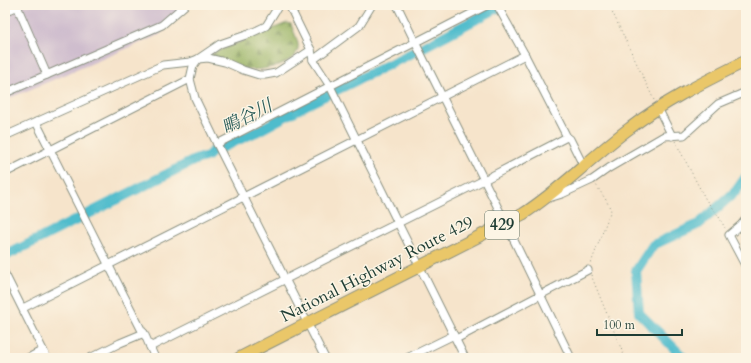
<svg xmlns="http://www.w3.org/2000/svg" width="751" height="363" viewBox="0 0 751 363" font-family="Cardo,'Noto Serif JP',serif">
<style>
.railway{fill:#cfbdce}
.forest{fill:url(#forest-firs);stroke:#5c784c}
.lines{fill:none;stroke-linecap:round;stroke-linejoin:round}
.river{stroke:#50bccc;stroke-width:10}
.minor-casing{stroke:#8a9080;stroke-width:9}
.highway-casing{stroke:#8a9080;stroke-width:13}
.path{stroke:#8a9080;stroke-width:1;stroke-dasharray:1 3;stroke-linecap:butt}
.minor{stroke:#fff;stroke-width:7}
.highway{stroke:#eac769;stroke-width:11}
.labels{text-anchor:middle;dominant-baseline:central;stroke-width:3;stroke-linejoin:round;paint-order:stroke}
.shield{fill:#fcf5e5;stroke:#617469;stroke-width:1}
.shield-label{font-size:16px;font-weight:bold;fill:#1f3d34}
.street-label{font-size:17px;fill:#1f3d34;stroke:#fcf5e5}
.water-label{font-size:18px;font-style:italic;fill:#2b5d5a;stroke:#fcf5e5}
</style>
<defs>
<pattern id="forest-firs" width="22" height="20" patternUnits="userSpaceOnUse"><rect width="22" height="20" fill="#99b365"/><path d="M5 1l3.5 6h-7zM16 11l3.5 6h-7z" fill="#7c9354"/></pattern>
</defs>
<rect width="100%" height="100%" fill="#fcf5e5"/>
<filter id="ink" filterUnits="userSpaceOnUse"><feTurbulence type="fractalNoise" baseFrequency=".025" numOctaves="2"/><feDisplacementMap in="SourceGraphic" scale="8" xChannelSelector="R" yChannelSelector="G"/><feConvolveMatrix kernelMatrix="1 2 1 2 8 2 1 2 1" color-interpolation-filters="sRGB"/></filter>
<filter id="wash" filterUnits="userSpaceOnUse"><feTurbulence type="fractalNoise" baseFrequency=".012" numOctaves="4" result="noise"/><feDisplacementMap in="SourceGraphic" scale="16" xChannelSelector="R" yChannelSelector="G"/><feGaussianBlur stdDeviation="0.9" result="paint"/><feColorMatrix in="noise" values="0 0 0 0 0 0 0 0 0 0 0 0 0 0 0 0 0 1.4 0 .05"/><feComposite in="paint" operator="in"/></filter>
<g filter="url(#wash)">
<rect width="100%" height="100%" fill="#f6e4cb"/>
<path class="railway" d="M5 5H192L159 35 5 100Z"/>
<path class="forest" d="M287 23 291 24C293 31 299 41 298 48 297 64 260 72 247 69 235 67 223 61 211 57V54Z"/>
<g class="lines">
<g class="river">
<path d="M5 256 195 160 208 156 212 152 256 132 306 105 410 54 503 5"/>
<path d="M684 358 639 313 636 271 653 245 699 224 736 191 746 177"/>
</g>
</g>
</g>
<g filter="url(#ink)">
<g class="lines">
<g class="minor-casing">
<g id="minor">
<path d="M279 5 266 26 249 34 220 44 198 59 193 66 190 79 195 98 217 144 325 358"/>
<path d="M289 5 311 50 313 60 330 86 465 358"/>
<path d="M397 5 415 42 506 224 571 358"/>
<path d="M497 5 525 55 567 137 570 139 584 167"/>
<path d="M17 6 47 75"/>
<path d="M5 12 20 5"/>
<path d="M313 60 359 26 372 5"/>
<path d="M5 93 162 25 185 5"/>
<path d="M658 108 672 136"/>
<path d="M36 122 142 331 144 333 155 358"/>
<path d="M5 136 163 65 190 62 198 59 208 58 225 62 243 70 259 75H265L276 73 311 50"/>
<path d="M217 144 488 5"/>
<path d="M5 173 190 79"/>
<path d="M549 198 562 194 592 180 609 168 664 136 684 135 718 104 746 92"/>
<path d="M746 219 741 225 729 235 746 267"/>
<path d="M5 274 47 358"/>
<path d="M23 308 525 55"/>
<path d="M456 339 588 270"/>
<path d="M150 347 484 180 567 137"/>
<path d="M28 358 43 350"/>
<path d="M90 358 120 343 144 333"/>
<path d="M407 358 454 335"/>
</g>
</g>
<g class="highway-casing">
<path id="highway" d="M239 358 523 214C562 189 593 155 630 128 666 100 706 81 746 61"/>
</g>
<g class="path">
<path d="M609 5 654 100"/>
<path d="M507 10 517 5"/>
<path d="M675 141 706 200 719 217 725 228"/>
<path d="M591 263 611 210 606 200 596 185"/>
<path d="M591 275 625 358"/>
</g>
<use href="#minor" class="minor"/>
<use href="#highway" class="highway"/>
</g>
</g>
<g class="labels">
<rect class="shield" x="485" y="211" width="34" height="28" rx="3"/>
<g class="shield-label">
<text x="502" y="225">429</text>
</g>
<g class="street-label">
<text transform="translate(377 269) rotate(-27)">National Highway Route 429</text>
</g>
<g class="water-label">
<text transform="translate(247 117) rotate(-27)">鴫谷川</text>
</g>
</g>
<rect width="751" height="363" fill="none" stroke="#fcf5e5" stroke-width="20"/>
<path d="M597 329v6h85v-6" fill="none" stroke="#1f3d34" stroke-width="2"/>
<text x="603" y="329" font-size="12" fill="#1f3d34" stroke="#fcf5e5" stroke-width="3" paint-order="stroke">100 m</text>
</svg>
